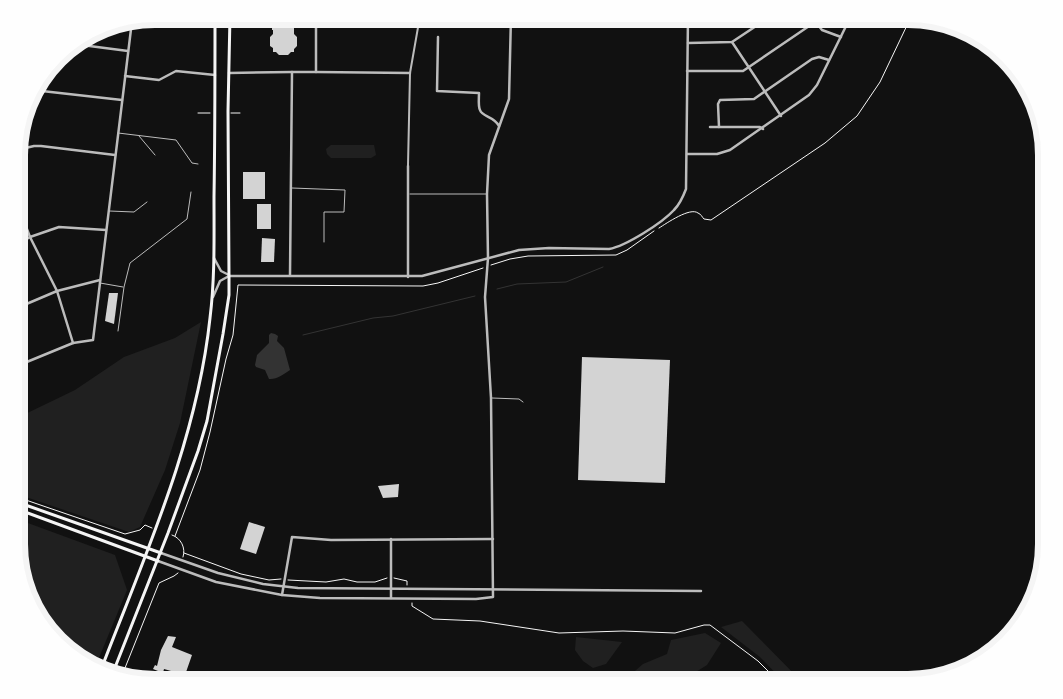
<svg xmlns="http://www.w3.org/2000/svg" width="1063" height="699" viewBox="0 0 1063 699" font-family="Arial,sans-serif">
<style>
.green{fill:#202020}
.water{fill:#333}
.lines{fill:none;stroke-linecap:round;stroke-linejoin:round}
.stream{stroke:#333;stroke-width:1}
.building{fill:#d3d3d3}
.path{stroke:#f5f5f5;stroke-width:1}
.service{stroke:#bcbcbc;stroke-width:1}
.pedestrian{stroke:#bcbcbc;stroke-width:2}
.minor{stroke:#bcbcbc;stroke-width:2.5}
.secondary{stroke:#f5f5f5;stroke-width:3}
.rim{fill:none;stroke:#f5f5f5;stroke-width:6}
</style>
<rect width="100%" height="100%" fill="#111"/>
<g class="green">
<path d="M331 145H374L376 155 371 158H331L327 154 326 149Z"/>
<path d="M201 322 180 423 165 470 140 527 129 532 17 494V418L75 390 124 357 175 338Z"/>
<path d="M17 519 115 555 127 590 96 665 78 659 35 614 17 562Z"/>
<path d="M742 621 803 683H785L760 657 721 627Z"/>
<path d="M705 633 721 643 707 665 683 680H636L635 671 643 664 667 654 671 640Z"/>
<path d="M576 637 622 642 606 664 593 668 583 661 575 650Z"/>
</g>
<path class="water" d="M271 333 275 334 278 336 277 341 284 348 290 370C284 374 276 380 269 379L265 370 256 367 255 365 257 355 269 343V335Z"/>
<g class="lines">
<g class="stream">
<path d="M497 289 517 284 566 282 603 267"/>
<path d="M303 335 373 318 393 316 475 296"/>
</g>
</g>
<g class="building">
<path d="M276 16 281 22 285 16 290 22 293 16 299 22 294 27V34L297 37V46L294 49V52H291L288 55H279L276 52H273V48L270 46V37L273 34V30H272V23L269 21Z"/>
<rect x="243" y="172" width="22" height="27"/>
<rect x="257" y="204" width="14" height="25"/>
<path d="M262 238 275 239 274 262H261Z"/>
<path d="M109 293H118L114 324 105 321Z"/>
<path d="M582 357 670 360 665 483 578 480Z"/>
<path d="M399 484 398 497 383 498 378 486Z"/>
<path d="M249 522 265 527 256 554 240 549Z"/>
<path d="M168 636 176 637 172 647 192 655 185 675 164 669 163 673 153 669 155 665 157 666 161 650Z"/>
</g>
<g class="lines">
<g class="path">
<path d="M198 113H210"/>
<path d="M231 113H240"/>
<path d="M659 228C667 223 690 207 698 213 701 214 702 217 704 219L711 220 825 143 857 116 880 82 911 17"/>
<path d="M491 265 510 259 528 256 616 255 627 250 654 231"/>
<path d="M17 497 125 534 140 530 145 525 152 528"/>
<path d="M172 535C181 538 186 548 183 557"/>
<path d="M175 536 200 470 210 432 226 359 233 335 238 285 423 286 438 283 483 268"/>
<path d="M184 553 241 574 269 580 281 579"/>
<path d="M394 578 407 581V585"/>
<path d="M288 580 326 582 344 579 357 582H375L387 578"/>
<path d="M412 603V606L433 619 480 621 559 633 623 631 675 633 704 625H710L758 661 780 683"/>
<path d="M123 673 159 583 174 576 178 573"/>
</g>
<g class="service">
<path d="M352 16V21"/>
<path d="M118 133 176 140 192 163 198 164"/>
<path d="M139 136 155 155"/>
<path d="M292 188 345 190 344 212H324V242"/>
<path d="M410 194H486"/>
<path d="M109 211 134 212 147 202"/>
<path d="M100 283 123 287"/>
<path d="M118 331 124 287 130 263 187 219 191 192"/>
<path d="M492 398 519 399 523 402"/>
</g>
<path class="pedestrian" d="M408 165 410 73 420 16"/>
<g class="minor">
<path d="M811 16 822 30 841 37"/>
<path d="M688 19H758L762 22"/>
<path d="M438 37 437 91 479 93C479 98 478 106 480 110 482 117 494 116 499 126"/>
<path d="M732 42 781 116"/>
<path d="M688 43 732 42 771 16"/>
<path d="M74 44 128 51"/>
<path d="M687 71H743L815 22"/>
<path d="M316 72 410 73"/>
<path d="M229 73 292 72"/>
<path d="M125 76 159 80 176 71 215 75"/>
<path d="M33 90 122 100"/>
<path d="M710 127H760L763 129"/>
<path d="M719 127 718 104 720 100 754 99 812 59 819 57 829 60"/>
<path d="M17 150 34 146H41L115 155"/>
<path d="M687 154H717L730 150 809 95 817 85 851 16"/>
<path d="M17 203 30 237 57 291 73 343"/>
<path d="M17 245 30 237 59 227 106 230"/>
<path d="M214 258 221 271 229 275"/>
<path d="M290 275 292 72H316V16"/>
<path d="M408 277V166"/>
<path d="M213 297 220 281 229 276H422L519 250 549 248 609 249C626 246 662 223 674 210 680 204 683 197 686 189L688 16"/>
<path d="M17 308 57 291 100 280"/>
<path d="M17 366 73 343 93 340 132 21"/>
<path d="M391 539V598"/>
<path d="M161 553 218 573 263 584 298 588 701 591"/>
<path d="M158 561 216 582 282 595 320 598 476 599 493 597 491 398 485 297 488 258 487 194 489 155 509 99 511 16"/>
<path d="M282 595 292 537 331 540 493 539"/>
</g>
<g class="secondary">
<path d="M17 502 161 553"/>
<path d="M17 509 158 561"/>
<path d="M102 667C146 553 197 440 210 318 215 278 214 238 214 197 215 137 215 77 215 16"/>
<path d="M114 670 168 533 198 451 207 421 223 334 229 295V276L228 111 230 16"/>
</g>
</g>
<path d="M0 0H1063V699H0ZM155 25H908A130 130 0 0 1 1038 155V544A130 130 0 0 1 908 674H155A130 130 0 0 1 25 544V155A130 130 0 0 1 155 25Z" fill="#fefefe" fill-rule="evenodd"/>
<path class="rim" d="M155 25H908A130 130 0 0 1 1038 155V544A130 130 0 0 1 908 674H155A130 130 0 0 1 25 544V155A130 130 0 0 1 155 25Z"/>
</svg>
